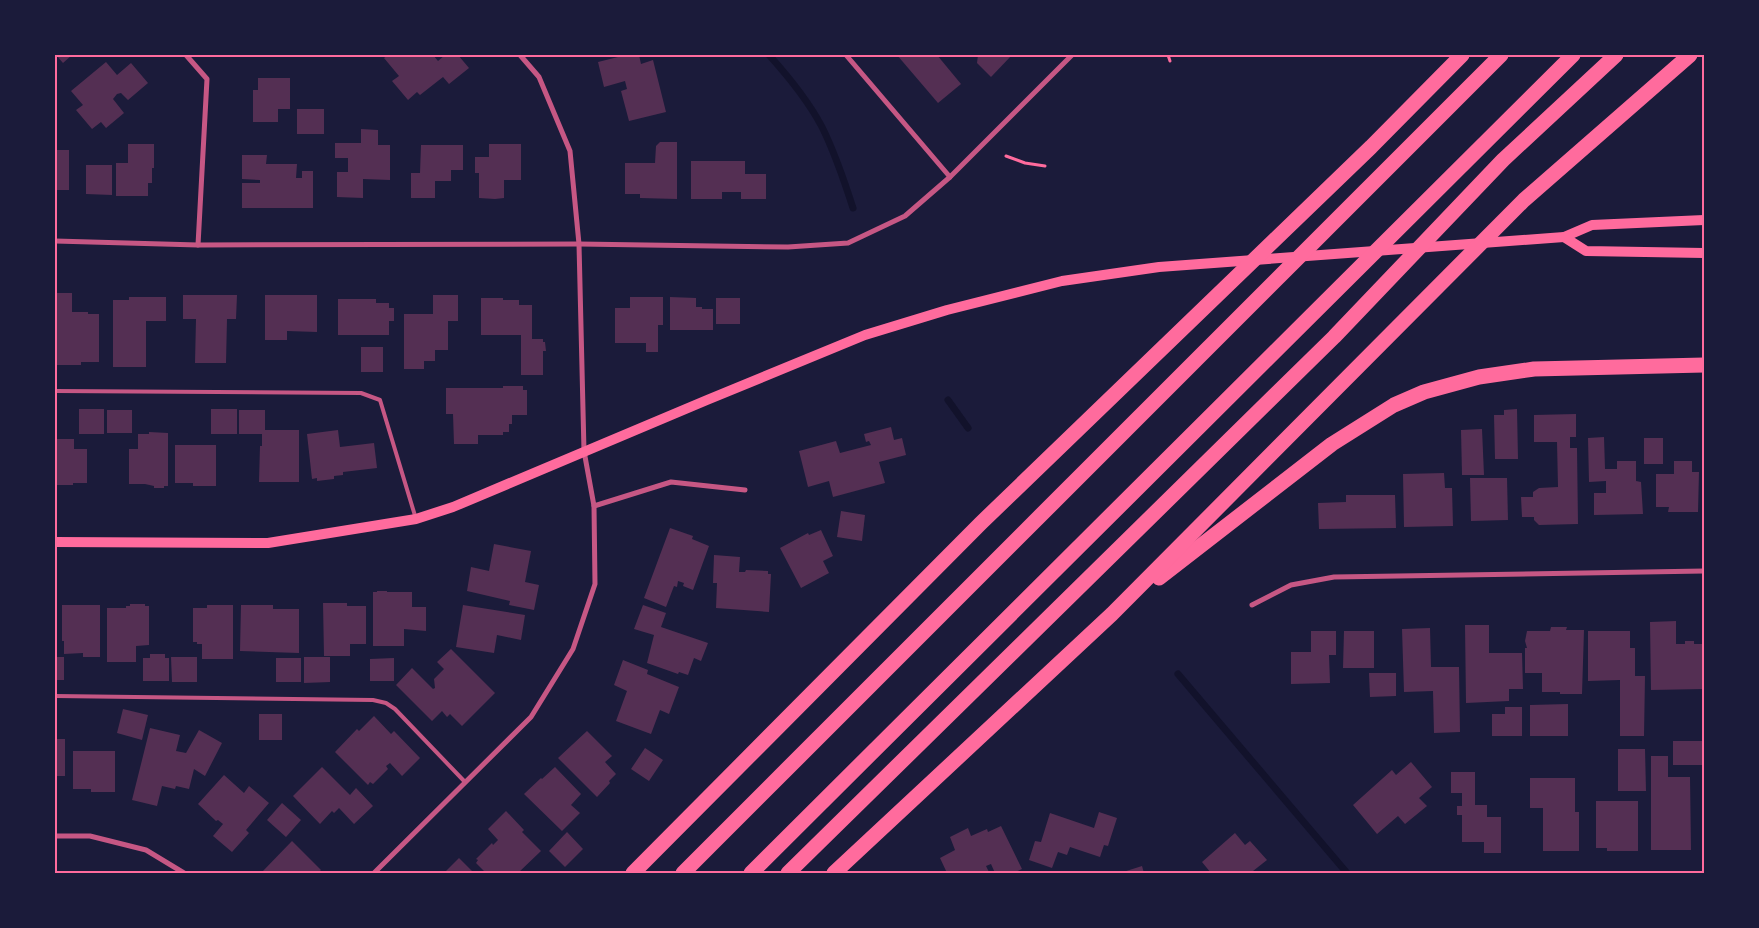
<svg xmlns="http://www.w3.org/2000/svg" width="1759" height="928" viewBox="0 0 1759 928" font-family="'Sofia Sans Condensed',sans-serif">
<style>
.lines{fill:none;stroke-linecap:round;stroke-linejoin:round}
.stream{stroke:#12122b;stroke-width:7}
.building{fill:#542f53}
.path{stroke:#ff6b9d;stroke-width:3}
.service{stroke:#c65784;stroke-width:4}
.minor{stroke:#c65784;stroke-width:5}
.secondary{stroke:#ff6b9d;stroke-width:10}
.motorway{stroke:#ff6b9d;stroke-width:15}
.neatline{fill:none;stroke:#ff6b9d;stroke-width:2}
</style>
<rect width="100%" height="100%" fill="#1b1b3a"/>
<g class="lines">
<g class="stream">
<path d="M769 55C787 75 810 104 822 127 835 153 844 180 853 208"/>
<path d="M948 400 968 428"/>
<path d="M1178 674 1347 873"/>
</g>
</g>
<g class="building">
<path d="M56 55H72L63 63Z"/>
<path d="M388 55H433L438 61 445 55H458L469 68 449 84 443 77 420 95 417 92 408 100 392 81 399 76 384 58Z"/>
<path d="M617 55H639L641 64 653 60 666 112 629 121 621 91 627 89 625 81 604 87 598 62 618 57Z"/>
<path d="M897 55H937L961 84 938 103Z"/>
<path d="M978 55H1012L991 77 977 63Z"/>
<path d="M106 62 117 75 131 63 148 83 128 100 121 93 117 94 113 99 124 113 106 128 101 122 92 129 76 110 83 105 71 91Z"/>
<path d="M258 78H290V109H278V122H253V90H258Z"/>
<rect x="297" y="109" width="27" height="25"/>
<path d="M361 129 378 130V145H390V180L363 179V198L337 197V172H348V158H335V143H361Z"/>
<path d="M660 142H677V199L640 198V194H625V163H655L656 146Z"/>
<path d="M128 144H154V168H152V183H148V196H116V163H128Z"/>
<path d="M489 144H521V180H504V198L495 199 479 198V173H475V157H489Z"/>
<path d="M421 145H463V170H451V181H435V198H411V173H420Z"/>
<rect x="55" y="150" width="14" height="40"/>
<path d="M242 155H267L266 164H297L296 178H302V171H313V208H242V183H260V180L242 179Z"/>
<path d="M691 161H745V174H766V199H741V192H722V199H691Z"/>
<path d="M86 165H112V195L86 194Z"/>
<path d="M55 293H72V312H88V314H99V362H81V365H56Z"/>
<path d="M183 295H237L236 319H227L226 363H195L196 319H183Z"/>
<path d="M265 295H317V332L287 331V340H265Z"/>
<path d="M433 295H458V321H448V350H435V361H424V369H404V314H433Z"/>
<path d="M129 297H166V321H146V367H113V300H129Z"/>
<path d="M630 297H663V325H658V352H646V343H615V308H630Z"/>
<path d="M670 297 696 298V307H702V309H713V330H670Z"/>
<path d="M481 298H503V300H519V305H532V339H543V342H545L546 351H543V375H521V335H481Z"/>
<rect x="716" y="298" width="24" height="26"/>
<path d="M338 299H376V303H389V308H394V321H389V335H338Z"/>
<rect x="361" y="347" width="22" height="25"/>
<path d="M503 386H523V390H527V415H512V424H509V432H503V435H478V444H454L453 414H446V388H503Z"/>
<rect x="79" y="409" width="25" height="25"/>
<rect x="211" y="409" width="26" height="25"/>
<path d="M1517 409 1518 459H1495L1494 415H1504V410Z"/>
<rect x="107" y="410" width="25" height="23"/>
<path d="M239 410H265V430H299V482H259L260 446H262V434H239Z"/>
<path d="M1576 414V437H1570V448H1577L1578 524 1539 525 1534 520V517H1522L1521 497H1533V492L1539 488 1558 487 1557 442H1534V415Z"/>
<path d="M891 427 894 440 902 438 906 455 879 462 885 483 833 497 829 481 808 487 799 451 836 441 840 453 871 445 869 441 866 442 864 434Z"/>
<path d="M1482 429 1484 475H1462L1461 430Z"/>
<path d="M338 430 340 447 374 443 377 468 343 472V475L334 476V479L317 481V478L312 479 307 434Z"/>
<path d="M149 432 168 433V486H164V488H154V486L145 484H129V449H138V434H149Z"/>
<path d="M1604 437 1605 469H1617V461H1636V481L1641 482 1643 514 1594 515V493H1606V481L1589 482 1588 438Z"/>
<rect x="1644" y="438" width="19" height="26"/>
<path d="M55 439H74V449H87V483H73V485H55Z"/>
<path d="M175 445H216V486H193V483H175Z"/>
<path d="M1674 461H1692V472H1699L1698 512H1668L1669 507H1656V474H1674Z"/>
<path d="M1444 473 1445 488H1452L1453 526 1404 527 1403 474Z"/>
<path d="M1470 478H1507L1508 520 1471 521Z"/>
<path d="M1346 495H1395L1396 528 1319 529 1318 503 1346 502Z"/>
<path d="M841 511 865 515 862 541 837 537Z"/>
<path d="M670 528 693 536 692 539 709 546 693 590 683 586 684 583 678 581 677 587 674 586 666 607 644 598Z"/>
<path d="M821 530 833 556 823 561 829 573 801 588 780 548 808 533 809 535Z"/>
<path d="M494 544 531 551 525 582 539 585 534 610 509 605 510 601 467 591 471 567 489 571Z"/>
<path d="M714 555 740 557 739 572H745L746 570 768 571V574H771L769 612 716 608 717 583H713Z"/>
<path d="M377 591H387V592H412V607H426V631L404 629V646H373V592H377Z"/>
<path d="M323 603H347V606H366V644H350V656H324Z"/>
<path d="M130 604H145V606H149V645L136 646V662H107V608H126V606H130Z"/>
<path d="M62 605H100V657H83V653L64 654V641H62Z"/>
<path d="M207 605H233V659H202V644H197V642H193V608H207Z"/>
<path d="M241 605H273V609H299V653L240 651Z"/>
<path d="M463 605 525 615 521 640 497 635 494 653 456 647Z"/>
<path d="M643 605 666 613 661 627 708 643 701 661 694 658 688 675 679 672 678 674 647 663 654 635 634 629Z"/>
<path d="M1676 621V644H1685V641H1694V644H1703V689L1651 690 1650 622Z"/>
<path d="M1465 625H1489V653H1522L1523 689H1509V701L1466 703Z"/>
<path d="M1551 627H1567L1566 630H1584L1582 694H1560V692H1542V673H1525V648H1527L1525 641 1527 631H1550Z"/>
<path d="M1430 628 1431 667H1459L1460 732 1434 733 1433 691 1404 692 1402 629Z"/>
<path d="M1311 631H1336V655H1329L1330 683 1291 684V652H1311Z"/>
<path d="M1344 631H1374V668H1343Z"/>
<path d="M1588 631H1630V648H1635V676H1645L1644 736H1620V680L1588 681Z"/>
<path d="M451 649 495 693 462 726 450 714 447 717 442 711 432 721 396 685 412 668 433 689 435 688 434 679 444 669 437 662Z"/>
<path d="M150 654H165V658H169V681H143V658H150Z"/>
<rect x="55" y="657" width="9" height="23"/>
<path d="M171 657H197V682H172Z"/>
<path d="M304 657H330V682L304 683Z"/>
<rect x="276" y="658" width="25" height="24"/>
<path d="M394 658V681H370V659Z"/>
<path d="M623 660 648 670 647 674 679 687 669 714 660 710 651 734 616 721 627 691 614 685Z"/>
<path d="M1369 673H1396V696L1370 697Z"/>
<path d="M1568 704V736H1530V705Z"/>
<path d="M1505 707H1522V736H1492V714H1505Z"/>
<path d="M123 709 148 715 142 740 117 733Z"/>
<rect x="259" y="714" width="23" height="26"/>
<path d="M374 716 391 734 394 731 420 758 402 776 390 763 386 766 388 769 373 784 370 782 368 785 335 752 357 729 359 731Z"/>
<path d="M150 728 180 735 176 751 186 753 199 730 222 743 205 776 194 769 189 789 176 786 175 789 162 786 157 806 132 800Z"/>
<path d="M587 731 612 756 605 762 616 774 609 781 610 783 597 797 558 758Z"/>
<rect x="55" y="739" width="10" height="37"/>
<rect x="1673" y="741" width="31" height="24"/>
<path d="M645 748 663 760 649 781 631 769Z"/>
<path d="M1618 749H1645L1646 791H1618Z"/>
<path d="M73 751H115V792H91V789H73Z"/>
<path d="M1651 756H1668V777H1690L1691 850H1651Z"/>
<path d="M1411 762 1432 787 1419 798 1427 806 1405 824 1398 816 1377 834 1353 805 1392 770 1396 775Z"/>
<path d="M322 767 350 795 356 788 373 806 354 824 339 808 334 813 332 811 320 824 293 796Z"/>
<path d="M555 767 581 794 571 805 580 813 562 831 524 794 541 778 542 779Z"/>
<path d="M1451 772H1475V805H1487V817H1501V853H1484V842H1462V815H1457V806H1462V793H1451Z"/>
<path d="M224 775 244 793 249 786 269 803 246 830 249 833 232 852 213 836 223 824 218 820 216 821 198 804Z"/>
<path d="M1530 778H1575V812H1579V851H1543V808H1530Z"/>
<path d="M1596 801H1638V851H1607V848H1596Z"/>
<path d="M282 803 301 820 286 837 267 820Z"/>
<path d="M506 811 524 830 522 832 541 851 518 873H486L476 863 478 860 476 859 492 843 493 845 498 840 488 829Z"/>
<path d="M1099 812 1117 818 1108 846 1104 845 1100 857 1070 847 1067 855 1058 852 1052 868 1029 860 1035 841 1041 842 1050 813 1094 828Z"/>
<path d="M1001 826 1022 869 1013 873H995L991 864 986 866 989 872 987 873H959L958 871 954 873H947L940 858 955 850 950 837 968 828 971 836 987 829 988 832Z"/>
<path d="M567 832 583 849 565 867 549 851Z"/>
<path d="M1235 833 1245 845 1250 841 1267 860 1253 871 1255 873H1211L1202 862Z"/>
<path d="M292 841 321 870 318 873H261Z"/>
<path d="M459 858 474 873H444Z"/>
<path d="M1142 866 1144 873H1120Z"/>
</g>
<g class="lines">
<g class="path">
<path d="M1168 55 1170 61"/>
<path d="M1006 156 1025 163 1045 166"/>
</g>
<g class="service">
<path d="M55 391 361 393 380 400 416 519"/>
<path d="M55 696 373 700 386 703 395 709 465 782"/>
</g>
<g class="minor">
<path d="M186 55 207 79 198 245"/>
<path d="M846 55 950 177"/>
<path d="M55 241 198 245 579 244 788 247 848 243 905 216 950 177 1072 55"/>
<path d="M594 506 671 482 745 490"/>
<path d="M1252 605 1291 585 1334 577 1704 571"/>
<path d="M55 836H90L146 850 184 873"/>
<path d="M374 873 531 717 573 649 595 584 594 506 584 451 579 244 570 151 539 77 520 55"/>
</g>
<g class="secondary">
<path d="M1564 237 1586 251 1704 253"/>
<path d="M55 542 268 543 416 519 453 507 707 400 865 335 947 310 1062 281 1159 267 1564 237 1592 225 1704 220"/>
</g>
<g class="motorway">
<path d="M1159 578 1332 444 1394 405 1424 392 1479 377 1534 369 1704 365"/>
<path d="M633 873 981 523 1371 147 1462 55"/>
<path d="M683 873 1501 55"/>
<path d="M751 873 1573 55"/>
<path d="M788 873 1334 337 1503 160 1616 55"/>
<path d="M834 873 1112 614 1524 200 1690 55"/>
</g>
</g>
<rect width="1759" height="928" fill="none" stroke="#1b1b3a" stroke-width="112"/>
<rect x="56" y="56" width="1647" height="816" class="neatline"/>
</svg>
